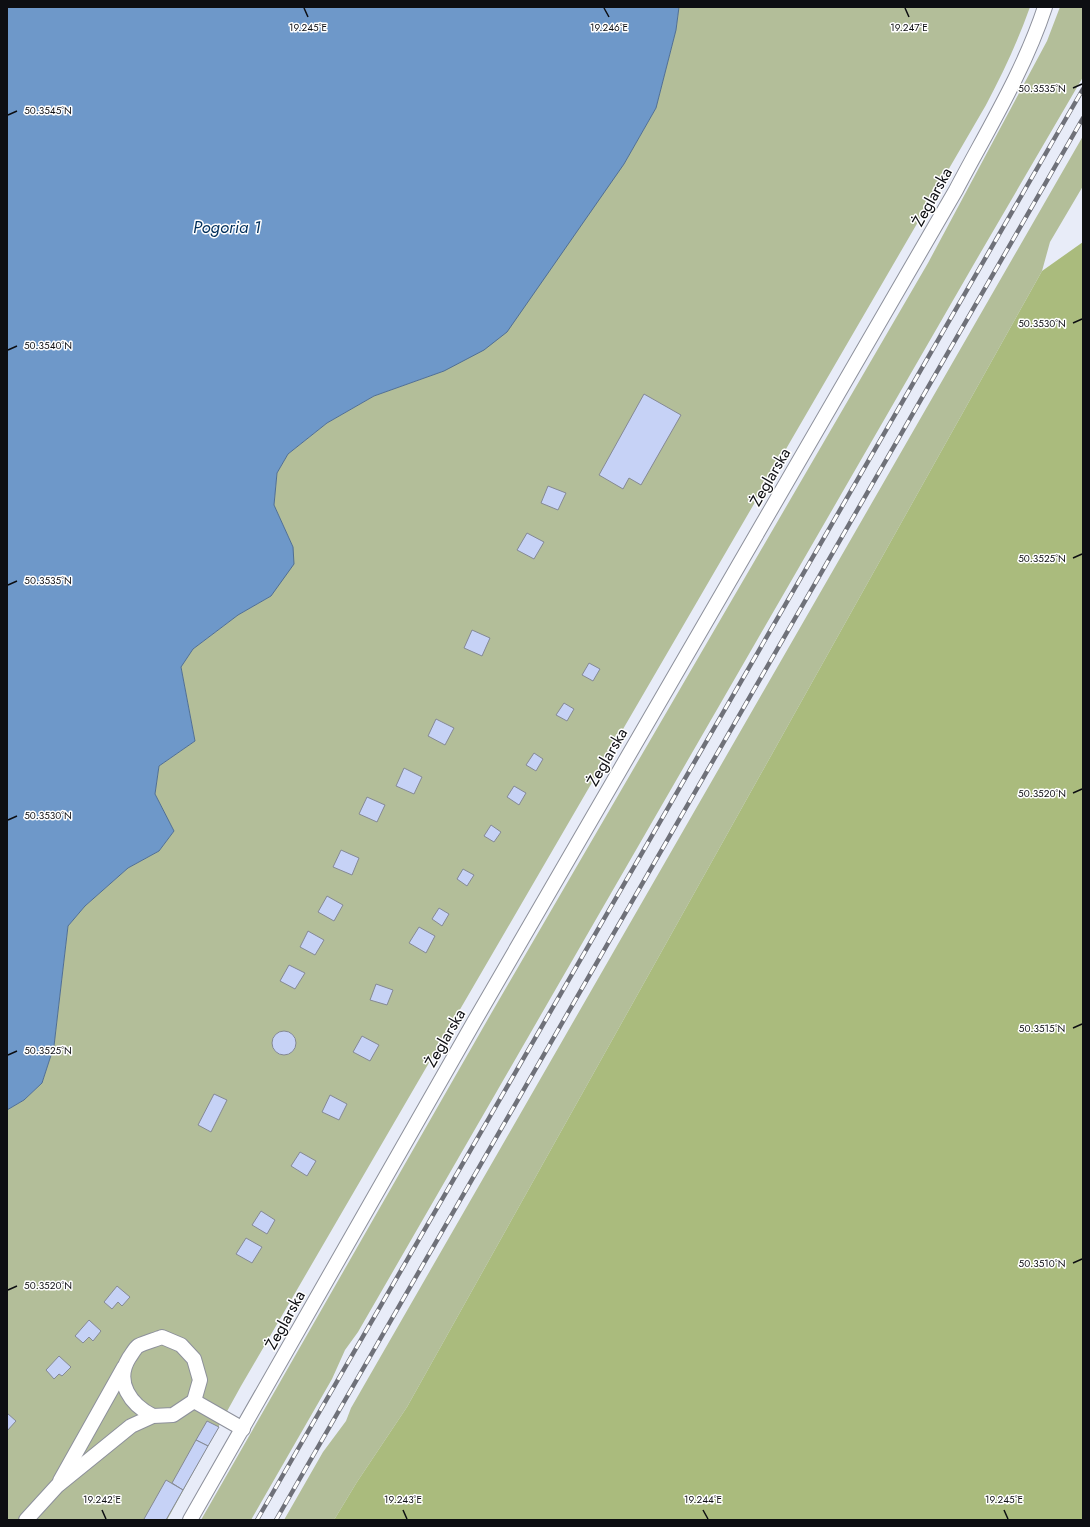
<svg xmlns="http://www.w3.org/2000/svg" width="1090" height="1527" viewBox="0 0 1090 1527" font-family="Jost,sans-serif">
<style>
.green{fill:#b3be99}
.forest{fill:#aabb7d}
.water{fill:#6e98c9;stroke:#516f92}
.building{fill:#c6d2f6;stroke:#858993}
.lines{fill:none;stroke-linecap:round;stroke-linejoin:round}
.lane-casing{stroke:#8d909b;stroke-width:16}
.lane{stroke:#fff;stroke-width:14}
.rail-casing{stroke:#6f7179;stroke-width:4.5}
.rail{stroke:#fff;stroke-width:3;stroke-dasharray:9;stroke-linecap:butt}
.ticks{fill:none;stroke:#0d0e12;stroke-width:1.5}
.labels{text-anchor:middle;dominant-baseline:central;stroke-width:3;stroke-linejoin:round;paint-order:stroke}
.street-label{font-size:16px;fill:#0d0e12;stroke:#fff}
.water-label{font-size:17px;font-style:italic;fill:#002f5b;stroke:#fff}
.ticks-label{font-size:10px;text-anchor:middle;fill:#0d0e12;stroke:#fff;stroke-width:3;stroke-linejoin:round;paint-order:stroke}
</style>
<rect width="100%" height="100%" fill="#e8ecf8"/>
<g class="green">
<path d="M679 7H1030C1018 41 1003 73 986 105L241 1386 167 1520H7V1110L24 1100 42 1083 54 1046 68 926 85 906 128 868 159 851 174 831 155 794 159 766 195 741 181 667 193 649 238 615 271 596 293 547 274 505 277 473 288 454 327 423 374 396 444 371 624 164 656 108 676 30Z"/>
<path d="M1060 7H1083V77L978 257 358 1332 345 1350 332 1379 251 1520H201L492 1012 928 263 1047 41Z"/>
<path d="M1083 136V186L1050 242 1042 271 407 1407 357 1482 334 1520H284L323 1452 346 1421 351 1408Z"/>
</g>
<path class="forest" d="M1083 242V1520H334L357 1482 407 1407 1042 271Z"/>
<path class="water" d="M7 7H679L676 30 656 108 624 164 507 332 484 350 444 371 374 396 327 423 288 454 277 473 274 505 293 547 294 564 271 596 238 615 193 649 181 667 195 741 159 766 155 794 174 831 159 851 128 868 85 906 68 926 54 1046 42 1083 24 1100 7 1110Z"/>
<g class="building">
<path d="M644 394 681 415 641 485 629 478 623 489 599 475Z"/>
<path d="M548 486 566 493 558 510 541 503Z"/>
<path d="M527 533 544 542 534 559 517 550Z"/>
<path d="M472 630 490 638 482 656 464 648Z"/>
<path d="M589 663 600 669 593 681 582 675Z"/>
<path d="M564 703 574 709 567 721 556 715Z"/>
<path d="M436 719 454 728 445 745 428 736Z"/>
<path d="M534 753 543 759 536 771 526 765Z"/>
<path d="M404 768 422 777 414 794 396 786Z"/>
<path d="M514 786 526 793 519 805 507 797Z"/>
<path d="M367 797 385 805 377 822 359 814Z"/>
<path d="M491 825 501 832 494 842 484 836Z"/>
<path d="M341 850 359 858 352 875 333 867Z"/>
<path d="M463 869 474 875 467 886 457 879Z"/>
<path d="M327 896 343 905 334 921 318 912Z"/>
<path d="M439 908 449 914 442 926 432 919Z"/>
<path d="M419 927 435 936 426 953 409 943Z"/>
<path d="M308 931 324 940 315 955 300 947Z"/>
<path d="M289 965 305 973 295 989 280 981Z"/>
<path d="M376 984 393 990 387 1005 370 1000Z"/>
<circle cx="284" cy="1043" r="12"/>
<path d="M362 1036 379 1045 370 1061 353 1052Z"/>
<path d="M214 1094 227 1100 211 1132 198 1125Z"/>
<path d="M330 1095 347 1104 339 1120 322 1112Z"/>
<path d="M300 1152 316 1161 307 1176 291 1166Z"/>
<path d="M261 1211 275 1220 267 1234 252 1225Z"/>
<path d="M246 1238 262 1247 252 1263 236 1254Z"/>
<path d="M117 1286 130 1297 122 1306 118 1302 112 1309 104 1302Z"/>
<path d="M89 1320 101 1331 93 1341 89 1337 83 1343 75 1336Z"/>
<path d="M59 1356 71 1367 62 1376 59 1374 54 1379 46 1370Z"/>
<path d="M7 1413 16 1421 7 1431Z"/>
<path d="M207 1421 219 1427 208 1446 196 1440Z"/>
<path d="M196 1440 208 1446 183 1490 172 1483Z"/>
<path d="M166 1480 183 1490 166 1520H145L144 1519Z"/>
</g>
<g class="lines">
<g class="lane-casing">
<g id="lane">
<path d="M194 1401 243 1429"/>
<path d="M60 1481 124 1367"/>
<path d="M26 1520 57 1486 131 1426 153 1416 173 1415 194 1401 200 1380 194 1359 181 1345 162 1337C155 1340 146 1342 138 1346 135 1348 132 1354 129 1358 114 1382 131 1405 153 1416"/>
<path d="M190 1520 474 1022 956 190C987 131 1024 71 1045 7"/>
</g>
</g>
<use href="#lane" class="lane"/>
<g class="rail-casing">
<g id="rail">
<path d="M257 1520 1083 89"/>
<path d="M276 1520 1083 118"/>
</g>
</g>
<use href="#rail" class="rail"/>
</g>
<path class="ticks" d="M304 8 308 17M604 8 609 17M905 8 909 17M1073 88 1082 84M8 115 17 111M1073 323 1082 319M8 350 17 346M1073 558 1082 554M8 585 17 581M1073 793 1082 789M8 820 17 816M1073 1028 1082 1024M8 1055 17 1051M1073 1263 1082 1259M8 1290 17 1286M102 1510 106 1519M403 1510 407 1519M703 1510 708 1519M1004 1510 1008 1519"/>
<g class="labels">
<g class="street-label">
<text transform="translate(932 197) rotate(-61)">Żeglarska</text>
<text transform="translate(770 477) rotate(-60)">Żeglarska</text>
<text transform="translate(607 757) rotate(-60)">Żeglarska</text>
<text transform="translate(445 1038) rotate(-60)">Żeglarska</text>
<text transform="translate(285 1320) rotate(-61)">Żeglarska</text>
</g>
<g class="water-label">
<text x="227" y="227">Pogoria 1</text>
</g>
</g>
<g class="ticks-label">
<text x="609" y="31">19.246°E</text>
<text x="909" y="31">19.247°E</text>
<text x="308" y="31">19.245°E</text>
<text x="1042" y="92">50.3535°N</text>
<text x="48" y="114">50.3545°N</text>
<text x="1042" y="327">50.3530°N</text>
<text x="48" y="349">50.3540°N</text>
<text x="1042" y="562">50.3525°N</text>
<text x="48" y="584">50.3535°N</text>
<text x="1042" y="797">50.3520°N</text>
<text x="48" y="819">50.3530°N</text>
<text x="1042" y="1032">50.3515°N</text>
<text x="48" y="1054">50.3525°N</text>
<text x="1042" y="1267">50.3510°N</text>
<text x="48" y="1289">50.3520°N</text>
<text x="102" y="1503">19.242°E</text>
<text x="403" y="1503">19.243°E</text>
<text x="703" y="1503">19.244°E</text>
<text x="1004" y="1503">19.245°E</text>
</g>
<rect width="1090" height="1527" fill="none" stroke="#0d0e12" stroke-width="16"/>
</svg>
